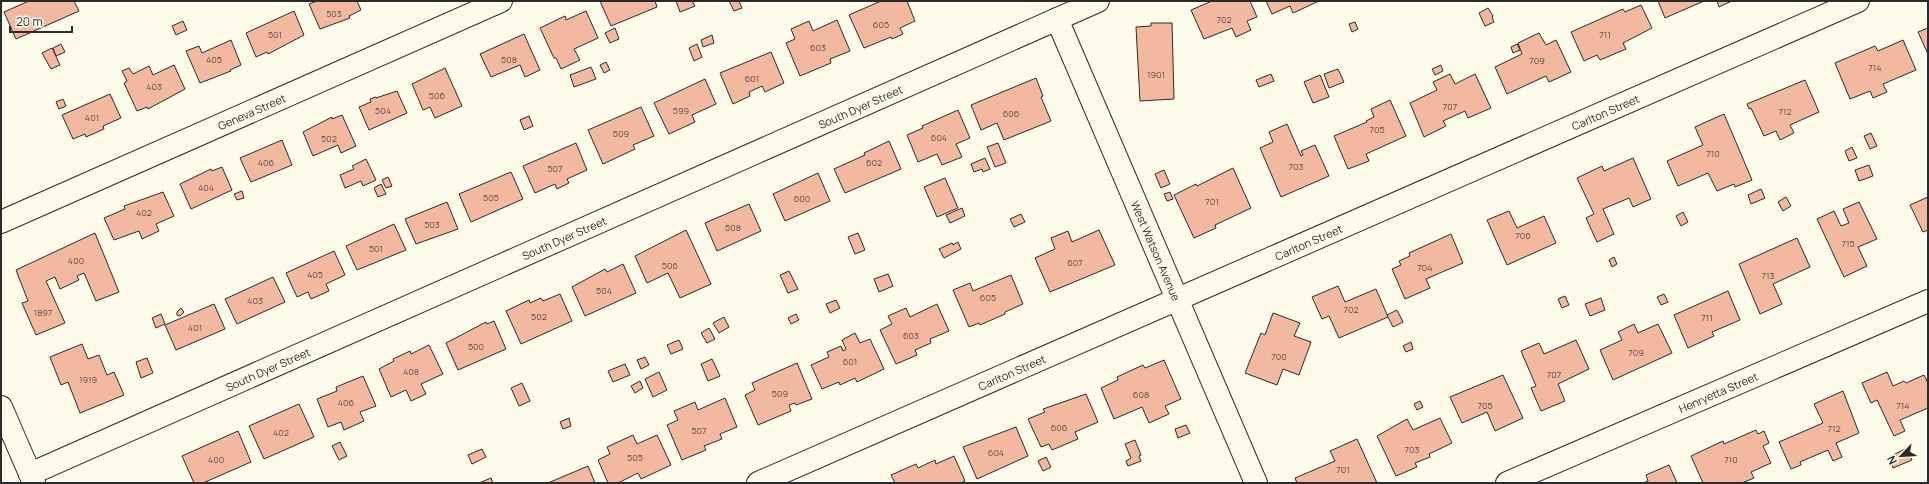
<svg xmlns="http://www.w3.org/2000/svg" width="1929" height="484" viewBox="0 0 1929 484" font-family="Manrope,sans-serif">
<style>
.building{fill:#f2b8a0;stroke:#2b2b2b}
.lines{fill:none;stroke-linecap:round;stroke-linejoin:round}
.minor-casing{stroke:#2b2b2b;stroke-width:24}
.minor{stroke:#fdfbea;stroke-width:22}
.labels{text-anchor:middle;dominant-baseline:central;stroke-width:3;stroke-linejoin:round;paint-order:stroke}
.number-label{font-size:9px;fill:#5d4e48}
.street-label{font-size:11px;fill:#2b2b2b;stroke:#fdfbea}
</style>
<rect width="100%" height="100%" fill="#fdfbea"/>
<g class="building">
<path d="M29 1H74L79 11 16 39 4 12Z"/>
<path d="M317 1H357L361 10 349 16 350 18 320 29 309 4Z"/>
<path d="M600 1H655L657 7 611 26Z"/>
<path d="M676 1H692L695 6 680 12Z"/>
<path d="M729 1H739L742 8 734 11Z"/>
<path d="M881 1H907L915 21 900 28 903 34 892 39 891 37 864 48 849 15Z"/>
<path d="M1212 1H1250L1257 17 1247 21 1251 30 1236 37 1232 28 1204 39 1191 10Z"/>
<path d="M1266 1H1319L1293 13 1290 6 1272 14Z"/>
<path d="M1658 1H1704L1665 18Z"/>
<path d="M1717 1H1732L1719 7Z"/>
<path d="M1641 5 1652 28 1623 43 1626 49 1600 60 1597 55 1584 61 1571 32 1623 9 1625 12Z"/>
<path d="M1488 8 1493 16 1492 17 1494 22 1485 26 1479 13Z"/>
<path d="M294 11 304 35 268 54 267 52 256 57 246 33Z"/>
<path d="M586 11 598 38 574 49 580 60 561 69 556 58H554L540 28 565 16 566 20Z"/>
<path d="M837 20 850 51 830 59 831 63 800 76 786 43 795 39 791 29 809 21 813 31Z"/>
<path d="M183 21 187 30 176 35 172 26Z"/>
<path d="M1355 22 1358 29 1352 32 1349 24Z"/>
<path d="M1151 23H1172L1174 99 1140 101 1136 27 1151 26Z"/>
<path d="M615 28 619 39 610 43 605 33Z"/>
<path d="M1928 28V54L1918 32Z"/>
<path d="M1539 33 1546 45 1556 40 1571 72 1549 82 1546 76 1507 94 1495 67 1522 54 1518 43Z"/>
<path d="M524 34 540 70 525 77 520 65 491 77 480 54Z"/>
<path d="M712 35 714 43 703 47 701 40Z"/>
<path d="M231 40 241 65 230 70 231 71 200 83 186 51 199 46 202 53Z"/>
<path d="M1903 40 1916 70 1883 84 1887 92 1873 98 1870 91 1850 99 1835 63 1875 46 1878 51Z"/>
<path d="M61 44 65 52 56 56 53 48Z"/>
<path d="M697 44 702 57 694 61 689 48Z"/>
<path d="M1517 44 1520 50 1513 53 1511 47Z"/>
<path d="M52 48 60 65 51 69 42 53Z"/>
<path d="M771 52 784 83 765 92 762 86 749 92 750 96 733 104 720 73Z"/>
<path d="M606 62 610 70 604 73 600 65Z"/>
<path d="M174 65 185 89 148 109 147 107 137 111 124 83 127 81 122 71 129 68 133 74 149 66 153 75Z"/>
<path d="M1441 65 1443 71 1435 75 1432 69Z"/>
<path d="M591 67 596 79 574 87 570 75Z"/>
<path d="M445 68 462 106 435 118 430 107 423 110 412 84Z"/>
<path d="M1338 69 1344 82 1329 88 1324 74Z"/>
<path d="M1271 74 1274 81 1259 87 1256 80Z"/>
<path d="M1450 74 1455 84 1475 74 1491 108 1468 118 1465 111 1443 121 1446 126 1424 137 1410 103 1437 90 1433 82Z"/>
<path d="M1320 75 1329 97 1313 103 1304 82Z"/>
<path d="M1036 78 1043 96 1041 97 1051 121 1004 140 997 123 981 130 971 105Z"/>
<path d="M705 79 716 104 692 115 695 122 669 134 654 103Z"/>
<path d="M1805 80 1819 112 1790 125 1794 133 1780 140 1776 131 1764 136 1751 108 1749 109 1747 104Z"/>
<path d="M397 91 407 113 369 130 359 107 371 102 370 99 376 97V98Z"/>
<path d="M110 94 121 118 103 126 104 129 86 137 85 134 73 139 62 115Z"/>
<path d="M63 99 66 106 59 109 56 102Z"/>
<path d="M1390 100 1406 136 1366 154 1369 161 1348 169 1334 136 1367 122 1366 121 1374 117 1371 109Z"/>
<path d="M641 107 654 136 633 145 635 149 603 164 588 130Z"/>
<path d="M958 110 970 138 956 144 962 157 942 165 937 154 918 162 907 135 923 128 922 126Z"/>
<path d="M1724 114 1752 180 1735 187 1734 184 1717 191 1708 173 1678 186 1667 161 1703 145 1695 127Z"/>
<path d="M342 115 356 146 341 153 338 145 313 156 303 132 332 117V119Z"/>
<path d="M529 116 533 126 524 130 520 120Z"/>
<path d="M1287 124 1301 156 1303 155 1301 151 1315 145 1329 176 1281 197 1260 148 1273 142 1269 132Z"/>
<path d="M1871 133 1877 146 1870 149 1864 136Z"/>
<path d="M282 140 292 165 251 182 240 158Z"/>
<path d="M889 141 901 169 845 193 834 169 865 155 864 153Z"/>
<path d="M576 143 587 170 567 179 569 183 557 189 555 184 535 193 523 166Z"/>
<path d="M998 143 1006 163 995 167 987 147Z"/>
<path d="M1852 147 1857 158 1849 161 1845 151Z"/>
<path d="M985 158 990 169 983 172 982 169 974 172 971 164Z"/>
<path d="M1633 158 1651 199 1633 207 1629 198 1603 209 1614 234 1597 242 1586 218 1594 214 1577 178 1602 166 1604 171Z"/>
<path d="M366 159 376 180 363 186 361 181 345 188 340 175 354 169 352 166Z"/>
<path d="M1869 165 1873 176 1859 181 1855 170Z"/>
<path d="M222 167 232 190 191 209 180 184 211 169 212 171Z"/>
<path d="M1233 168 1251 208 1215 225 1216 228 1194 238 1174 195 1196 184 1197 186Z"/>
<path d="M1164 170 1170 184 1161 188 1155 174Z"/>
<path d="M511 172 523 199 471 222 459 194Z"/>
<path d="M818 173 830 201 785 221 773 194Z"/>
<path d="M388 177 392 186 386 188 382 180Z"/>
<path d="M945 178 958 208 937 217 924 187Z"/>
<path d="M381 184 386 194 378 197 374 188Z"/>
<path d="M1761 189 1765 198 1751 204 1748 195Z"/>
<path d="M242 191 244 198 237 200 234 194Z"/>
<path d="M163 192 174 216 156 224 159 231 142 239 139 231 114 240 104 218 125 209 124 206Z"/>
<path d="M1170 192 1173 199 1167 201 1164 194Z"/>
<path d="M1786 197 1791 206 1783 211 1778 202Z"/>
<path d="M1928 197V230L1923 232 1910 205Z"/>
<path d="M447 202 458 229 416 244 405 219Z"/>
<path d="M1859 202 1877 239 1858 247 1867 266 1844 277 1817 219 1834 211 1841 226 1849 223 1843 209Z"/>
<path d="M749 204 761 231 717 251 705 223Z"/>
<path d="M962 208 965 216 950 223 946 215Z"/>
<path d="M1509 211 1517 228 1544 216 1556 243 1507 265 1487 220Z"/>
<path d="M1683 212 1688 222 1681 226 1676 216Z"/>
<path d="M1021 214 1025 222 1014 227 1010 219Z"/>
<path d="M394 224 406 250 357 270 346 246Z"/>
<path d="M686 230 711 284 680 298 668 273 647 283 635 256Z"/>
<path d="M1099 230 1115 265 1050 292 1035 258 1055 249 1051 238 1068 231 1072 242Z"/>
<path d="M95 233 119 292 96 301 84 273 77 276 79 280 60 289 55 277 46 281 65 323 36 335 22 303 28 301 16 270Z"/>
<path d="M858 233 865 250 855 254 848 237Z"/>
<path d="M1451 234 1463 263 1426 279 1430 288 1405 299 1392 269 1401 265 1399 261 1410 256 1409 253Z"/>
<path d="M1797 238 1810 267 1773 284 1782 304 1760 314 1739 264Z"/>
<path d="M958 242 961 249 944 258 939 249 952 243 953 245Z"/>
<path d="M334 251 345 275 326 284 329 291 311 299 308 292 297 297 286 273Z"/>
<path d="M1614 257 1617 264 1612 267 1609 260Z"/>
<path d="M623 264 636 293 585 316 572 287 605 269 607 272Z"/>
<path d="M789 271 798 289 788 293 780 275Z"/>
<path d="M888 274 893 286 879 292 874 279Z"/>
<path d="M1011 275 1023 304 1005 312V314L980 325 979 323 969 327 953 290 970 283 973 291Z"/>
<path d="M273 277 285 302 237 324 225 299Z"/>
<path d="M1338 286 1345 302 1376 289 1388 317 1339 338 1329 316 1322 319 1312 297Z"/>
<path d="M1728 291 1740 320 1712 332 1714 336 1688 348 1674 315Z"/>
<path d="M560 294 572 321 521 344 506 311 529 300 530 303 541 298 543 301Z"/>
<path d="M1664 294 1668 302 1661 305 1657 297Z"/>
<path d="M1565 296 1569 305 1562 308 1558 299Z"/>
<path d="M1601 298 1605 310 1590 316 1585 304Z"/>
<path d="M836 300 840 308 830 313 826 304Z"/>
<path d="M214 304 225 329 176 350 165 325Z"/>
<path d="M937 304 949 331 930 339 931 343 915 350 917 355 896 364 880 330 892 324 888 316 906 308 910 317Z"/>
<path d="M181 308 184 312 180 316 177 315V312Z"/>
<path d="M1397 310 1403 322 1393 327 1387 315Z"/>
<path d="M1273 313 1300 323 1294 336 1311 342 1299 375 1283 369 1277 385 1245 373 1261 333 1265 335Z"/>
<path d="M161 314 165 324 156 328 152 318Z"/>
<path d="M796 314 799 320 791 324 788 318Z"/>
<path d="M724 317 729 327 719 333 713 323Z"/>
<path d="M494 321 506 349 458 370 446 343 486 322 487 324Z"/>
<path d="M1634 324 1638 333 1658 324 1672 353 1613 380 1600 350 1622 340 1618 332Z"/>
<path d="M709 328 715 339 707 343 701 333Z"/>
<path d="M855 333 860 343 870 339 884 369 857 382 855 378 840 385 839 382 822 389 811 365 829 357 827 352 841 346 843 351 846 349 842 340Z"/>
<path d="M679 340 683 349 671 354 667 345Z"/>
<path d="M1576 340 1589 369 1558 384 1565 401 1541 411 1531 388 1536 386 1521 351 1539 343 1544 354Z"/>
<path d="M1411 342 1413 349 1406 352 1403 346Z"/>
<path d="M82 344 88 359 99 355 107 375 114 372 124 395 80 413 68 382 61 385 50 357Z"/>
<path d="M429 345 443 374 421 384 426 394 411 401 406 390 391 397 379 369 394 361 393 359 410 351 411 354Z"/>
<path d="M645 357 649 365 641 369 637 360Z"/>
<path d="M147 358 153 373 141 378 136 362Z"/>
<path d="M712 359 720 376 708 381 701 364Z"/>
<path d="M1164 360 1181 399 1165 406 1169 414 1149 423 1142 407 1114 419 1101 388 1118 380 1117 377 1143 365 1145 368Z"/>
<path d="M797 363 812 399 796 405 795 403 789 405 791 411 758 425 745 395 755 390 752 383Z"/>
<path d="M625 364 630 375 613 382 608 371Z"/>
<path d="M659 372 667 390 653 397 645 379Z"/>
<path d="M1887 372 1893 386 1904 381 1906 383 1924 375 1928 383V408L1900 420 1905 431 1894 436 1877 400 1871 403 1862 383Z"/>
<path d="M1503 375 1523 418 1495 431 1487 412 1462 423 1450 397Z"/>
<path d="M363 376 376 406 360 412 364 421 344 430 341 422 328 427 317 399 337 391 336 387Z"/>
<path d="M640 381 643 388 635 393 631 386Z"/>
<path d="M522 383 530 401 519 406 511 388Z"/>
<path d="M1843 391 1859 433 1836 443 1842 457 1833 461 1828 450 1800 462 1801 465 1791 469 1779 442 1823 423 1814 404Z"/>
<path d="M1086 394 1098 422 1075 432 1078 439 1052 450 1049 444 1041 447 1028 419 1045 412 1043 409Z"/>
<path d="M725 398 737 427 720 434 722 439 704 446 706 450 682 460 667 425 678 420 674 411 695 402 698 410Z"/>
<path d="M1420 401 1423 407 1417 410 1414 404Z"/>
<path d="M299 404 314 437 264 459 249 426Z"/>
<path d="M569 418 571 426 563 429 560 422Z"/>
<path d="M1440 418 1452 443 1429 454 1430 457 1415 463 1417 467 1396 476 1377 436 1407 419 1413 430Z"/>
<path d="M1186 425 1190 433 1178 438 1175 429Z"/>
<path d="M1016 427 1028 456 977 479 963 447Z"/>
<path d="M1756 430 1758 434 1764 431 1769 443 1763 446 1771 463 1751 472 1754 478 1742 483H1703L1691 456 1723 441 1724 444Z"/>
<path d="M238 431 251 462 203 483H194L182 456Z"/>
<path d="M633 435 637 444 657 435 671 465 641 479 638 473 618 483H608L598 460 610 454 607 447Z"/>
<path d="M1357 439 1377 483H1297L1295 478 1335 461 1330 451Z"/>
<path d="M1135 440 1141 455 1139 456 1141 461 1128 466 1126 461 1131 458 1125 444Z"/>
<path d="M340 442 347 456 339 460 332 446Z"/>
<path d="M1907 448 1912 460 1893 468 1889 457Z"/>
<path d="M482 449 486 457 472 464 468 455Z"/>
<path d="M954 456 965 481 961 483H895L891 475 916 464 918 468 935 460 936 464Z"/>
<path d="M1046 457 1051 467 1043 471 1038 461Z"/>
<path d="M1669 465 1677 483H1643L1648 481 1646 475Z"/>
<path d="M588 466 595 483H548Z"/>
<path d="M491 478 493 483H479Z"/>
</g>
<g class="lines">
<g class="minor-casing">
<g id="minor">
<path id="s1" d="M1057 19 1256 483"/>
<path id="s2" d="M1 222 501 1"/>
<path d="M1 407 34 483"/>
<path id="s3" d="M30 474 1098 1"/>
<path id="s4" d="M758 483 1858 1"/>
<path id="s5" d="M1507 483 1928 301"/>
</g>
</g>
<use href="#minor" class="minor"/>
</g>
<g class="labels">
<g class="number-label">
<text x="334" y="13">503</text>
<text x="1224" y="19">702</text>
<text x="881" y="24">605</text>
<text x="275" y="34">501</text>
<text x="1605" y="34">711</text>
<text x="818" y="47">603</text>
<text x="214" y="59">405</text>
<text x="509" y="59">508</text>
<text x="1537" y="60">709</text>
<text x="1875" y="67">714</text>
<text x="1156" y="74">1901</text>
<text x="752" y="78">601</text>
<text x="154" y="86">403</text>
<text x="437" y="95">506</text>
<text x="1450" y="106">707</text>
<text x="383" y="110">504</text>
<text x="681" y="110">599</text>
<text x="1785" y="111">712</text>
<text x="1011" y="113">606</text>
<text x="92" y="117">401</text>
<text x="1377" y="129">705</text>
<text x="621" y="133">509</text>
<text x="939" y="137">604</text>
<text x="329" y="138">502</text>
<text x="1713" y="153">710</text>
<text x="266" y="162">406</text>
<text x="874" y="162">602</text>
<text x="1296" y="166">703</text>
<text x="555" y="168">507</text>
<text x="206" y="187">404</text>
<text x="491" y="197">505</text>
<text x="802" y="198">600</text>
<text x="1212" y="201">701</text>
<text x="144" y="212">402</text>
<text x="432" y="224">503</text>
<text x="733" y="227">508</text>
<text x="1523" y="235">706</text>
<text x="1848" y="243">715</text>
<text x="376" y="248">501</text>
<text x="76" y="260">400</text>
<text x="1075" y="262">607</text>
<text x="670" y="265">506</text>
<text x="1425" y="267">704</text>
<text x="315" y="274">405</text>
<text x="1768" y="275">713</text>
<text x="604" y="290">504</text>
<text x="988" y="297">605</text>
<text x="255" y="300">403</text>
<text x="1351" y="309">702</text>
<text x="43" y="312">1897</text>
<text x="539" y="316">502</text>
<text x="1707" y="317">711</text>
<text x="195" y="327">401</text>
<text x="911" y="335">603</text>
<text x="476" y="346">500</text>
<text x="1636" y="352">709</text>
<text x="1279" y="356">700</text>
<text x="850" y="361">601</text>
<text x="411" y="371">408</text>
<text x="1554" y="374">707</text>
<text x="88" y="379">1919</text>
<text x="780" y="393">509</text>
<text x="1141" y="394">608</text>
<text x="346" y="402">406</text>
<text x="1485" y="405">705</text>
<text x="1903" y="405">714</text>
<text x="1059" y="427">606</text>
<text x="1834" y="428">712</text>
<text x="699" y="430">507</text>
<text x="281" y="432">402</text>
<text x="1412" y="449">703</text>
<text x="996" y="452">604</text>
<text x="635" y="457">505</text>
<text x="216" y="459">400</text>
<text x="1731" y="459">710</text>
<text x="1343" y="469">701</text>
</g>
<g class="street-label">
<text stroke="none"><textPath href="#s3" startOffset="908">South Dyer Street</textPath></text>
<text stroke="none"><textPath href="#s2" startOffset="274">Geneva Street</textPath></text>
<text stroke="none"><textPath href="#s4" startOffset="925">Carlton Street</textPath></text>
<text stroke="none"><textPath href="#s3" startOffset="584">South Dyer Street</textPath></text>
<text stroke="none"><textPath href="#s4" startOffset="601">Carlton Street</textPath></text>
<text stroke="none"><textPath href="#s1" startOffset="252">West Watson Avenue</textPath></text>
<text stroke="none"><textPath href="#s3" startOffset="260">South Dyer Street</textPath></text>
<text stroke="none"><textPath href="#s4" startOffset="277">Carlton Street</textPath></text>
<text stroke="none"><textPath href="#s5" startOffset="230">Henryetta Street</textPath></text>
</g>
</g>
<rect width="1929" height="484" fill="none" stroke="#2b2b2b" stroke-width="4"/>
<g transform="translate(1901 456) rotate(245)" stroke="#fdfbea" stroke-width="3" paint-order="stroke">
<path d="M0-3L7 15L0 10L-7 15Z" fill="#2b2b2b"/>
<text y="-6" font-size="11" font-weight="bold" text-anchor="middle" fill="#2b2b2b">N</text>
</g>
<path d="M10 26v6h62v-6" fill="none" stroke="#2b2b2b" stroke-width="2"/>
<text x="16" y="26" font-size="12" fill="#2b2b2b" stroke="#fdfbea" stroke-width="3" paint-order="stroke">20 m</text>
</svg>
